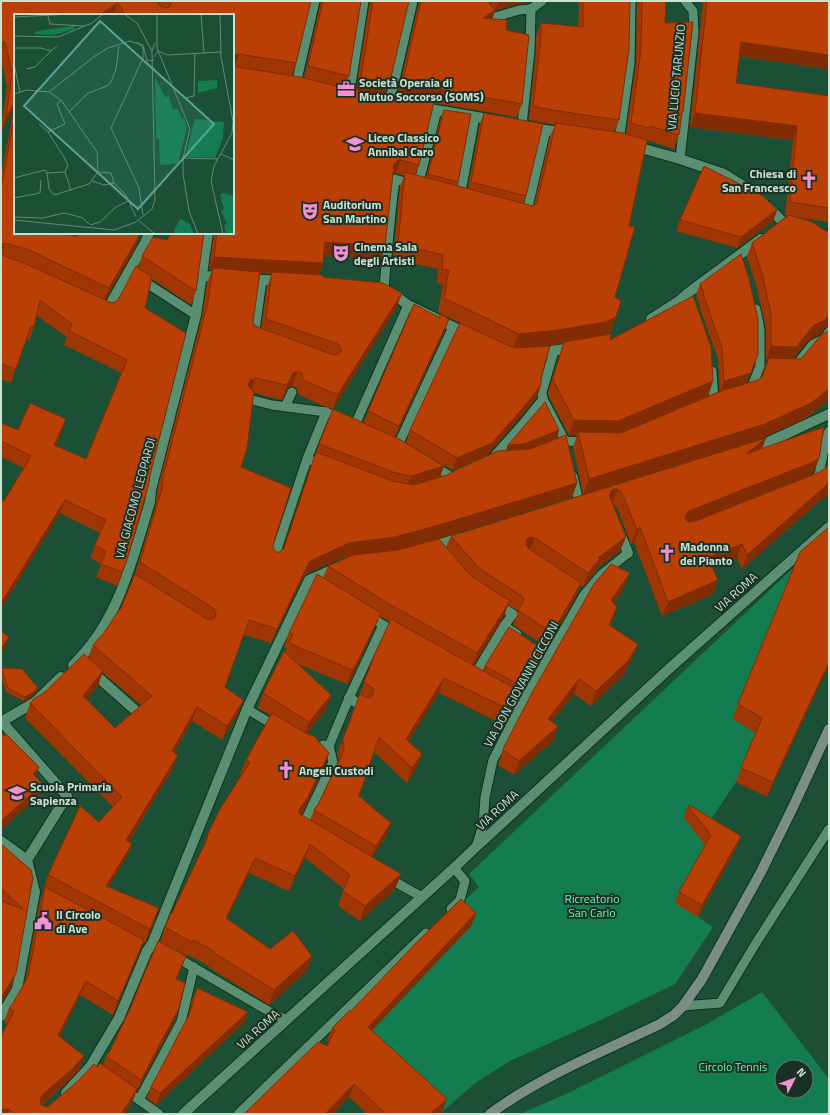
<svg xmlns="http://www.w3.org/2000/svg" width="830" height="1115" viewBox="0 0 830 1115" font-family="'Titillium Web',sans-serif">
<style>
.green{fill:#137c51;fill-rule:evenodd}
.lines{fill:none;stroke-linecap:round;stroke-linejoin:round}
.lane-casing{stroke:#0a3320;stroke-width:11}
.street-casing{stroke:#0a3320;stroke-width:12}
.secondary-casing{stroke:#0a3320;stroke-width:12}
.lane{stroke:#5a8f72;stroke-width:9}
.street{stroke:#5a8f72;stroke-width:10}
.secondary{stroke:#7b8e86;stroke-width:10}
.wall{fill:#a03603;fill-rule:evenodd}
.shaded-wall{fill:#822c03}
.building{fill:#ba3f04;stroke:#822c03}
.labels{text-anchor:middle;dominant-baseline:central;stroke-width:4;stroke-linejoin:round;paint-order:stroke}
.street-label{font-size:12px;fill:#c9e4d4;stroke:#1a3024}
.poi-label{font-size:12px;font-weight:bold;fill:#c9e4d4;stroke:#1a3024;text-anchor:start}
.park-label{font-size:12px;fill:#6bfbb5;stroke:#1a3024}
.inset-road{fill:none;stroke:#618b75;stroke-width:1}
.view{fill:#59a297;fill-opacity:0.15;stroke:#59a297;stroke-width:2}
.inset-edge{fill:none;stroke:#c9e4d4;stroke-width:2}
</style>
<rect width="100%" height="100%" fill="#1b5036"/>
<g class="green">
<path d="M793 568 775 616 757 733 736 782 705 828 737 847 698 917 713 927 675 984 605 1018 510 1061 478 1081 442 1112 345 1023 454 910 479 887 469 874Z"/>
<path d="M762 992 829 1079V1114H520L566 1094 707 1024ZM782 1067H806V1091H782Z"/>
</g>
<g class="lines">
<g class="lane-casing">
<g id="lane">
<path d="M483 1 492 18 519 10 531 9"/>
<path d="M296 84 315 1"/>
<path d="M349 97 364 1"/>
<path d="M388 102 393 88 413 1"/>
<path d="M522 125 530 51 531 9 542 1"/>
<path d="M619 141 630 63 631 1"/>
<path d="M680 159 694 33 693 11 685 1"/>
<path d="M460 197 475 117"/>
<path d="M524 215H526L546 130"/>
<path d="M140 279 196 315"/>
<path d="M384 287 391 212 395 179 418 186 437 110"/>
<path d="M255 338 254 337 262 280"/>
<path d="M554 351 542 392 543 399 565 441 585 442"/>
<path d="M794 368 813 344 824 339 829 332"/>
<path d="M712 371 714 400"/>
<path d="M748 390 751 389 760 366V330L756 309"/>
<path d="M249 399 272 405 326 412 342 419"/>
<path d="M285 407 292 392"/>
<path d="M355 425 408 305"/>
<path d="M398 445 453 327"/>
<path d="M307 459 326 412"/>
<path d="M491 460 522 425 543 399"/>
<path d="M432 465 452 477"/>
<path d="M573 476 579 502"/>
<path d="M811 481 819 475 826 438 829 431"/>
<path d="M273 561 307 459 323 465"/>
<path d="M497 604 513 614 504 626 517 634"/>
<path d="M367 615 397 633"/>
<path d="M474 676 504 626"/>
<path d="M247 709 279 728"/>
<path d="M323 745 329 746 349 698 383 625"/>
<path d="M301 827 300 826 308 815 333 762 329 746"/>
<path d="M476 847 483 825 485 797 493 760 522 703 584 595 601 575 628 553"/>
<path d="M388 878 422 897"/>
<path d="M451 909 460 900 465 881 454 868"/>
<path d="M174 956 275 1015 287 1020"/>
<path d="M683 1006 720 1003 756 943 829 829"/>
<path d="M135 1097 159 1114"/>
<path d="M139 1100 181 1022 194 967"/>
<path d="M238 1114 426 933"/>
</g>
</g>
<g class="street-casing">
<g id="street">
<path d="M419 107 494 120"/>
<path d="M530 126 546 130 565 133"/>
<path d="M634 146 680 159 724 174 748 189 755 195"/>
<path d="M767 206 783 222 793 226"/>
<path d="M202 276 223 277"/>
<path d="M247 279 283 281"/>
<path d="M389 291 408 305 470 335"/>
<path d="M103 308 107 310 145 243 149 233"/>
<path d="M651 319 679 301 688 293 761 239"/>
<path d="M535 353 573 348"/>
<path d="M752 448 762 445 829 414"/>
<path d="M619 531 628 553"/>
<path d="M431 547 462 537"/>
<path d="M73 665C119 621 132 560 150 502L151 490 196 315 208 233"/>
<path d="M90 670 135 710"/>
<path d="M349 698 362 706"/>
<path d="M1 722 35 702 61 677"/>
<path d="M829 830V831"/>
<path d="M1 841 27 860"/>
<path d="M1 1016 17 989 35 892 27 860 67 796 2 722"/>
<path d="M66 1093 90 1067 119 1018 147 951 152 944 247 709 309 580 338 567"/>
<path d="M183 1114 454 868 476 847 671 667 829 527"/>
</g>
</g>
<g class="secondary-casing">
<path id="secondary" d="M490 1114C541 1076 602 1052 660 1024L674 1015 683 1006 702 979 761 872 794 805 829 729"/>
</g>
<use href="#lane" class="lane"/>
<use href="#street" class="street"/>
<use href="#secondary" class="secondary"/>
</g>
<g class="wall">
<path d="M1 1H156L160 6H162L157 1H311L296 63 292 76 304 78 321 1H361L349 76 345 88 356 90 370 1H409L384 95 396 96 399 89 419 2 418 1H488L492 7 494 9 489 1H527L523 4H517L495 11 492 19 506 30 522 104 517 117 434 103 419 165 415 175 426 178 441 117 444 110 458 182 457 186 468 189 480 124 484 113 526 196 523 204 533 206 534 205 550 137 555 125 529 120 536 52V37L541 23 578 27 579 5 576 1H630L619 120 615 131 626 134 636 63 637 1H666L665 23 683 112 681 116 679 135 674 149 647 140 615 297 616 317 611 331 604 335 610 340 713 381 708 396 620 433H621L720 392 718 359 699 305V303L696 295 700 284 747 383 758 380 762 377 768 360H766V329L757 288 747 257 752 243 788 215H785L793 140 690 127 703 3 699 1H829V69L740 56 736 83 829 96V222L795 217 829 233V326L824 328 820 334 809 340 793 358 801 359 829 331V400L806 418 760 439 583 494 573 447 577 435H569L549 397 548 392 559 357 564 343 553 345 514 348 541 378V385L537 397 517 421 487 455 452 470 406 443 410 430 460 323 438 312 443 285 437 284 438 269 393 259 400 187 404 176 396 173H393L385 246 381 259 324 256 323 263 319 275 322 277 397 307 333 409 323 406 298 394 297 389 295 387 292 386 289 387 287 389 282 400 254 393 241 467 273 545V548L276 552H280L283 549 311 467 319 444 364 422 368 411 439 318 440 314 449 319 445 330 395 437 440 477 424 482 447 475 506 451 508 445 559 430 557 438 529 449 577 483 572 497 434 540 446 547 451 536 762 448 819 458 814 472 808 476 692 522H693L820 472 827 467 829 454V493L742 569 737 558 713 567V594L662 616 634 542 631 544 617 507 612 503 620 551 596 569 595 573 583 587 580 585 576 597 547 647 513 625 518 611 508 605 504 616 474 665 483 671 485 666 544 650 541 658 520 695 518 694 514 705 504 725 439 693 408 741 422 754 416 769 407 783 374 752 359 796 385 838 372 857 401 874 395 889 360 921 338 906 344 889 305 858 289 891 249 873 227 919 270 949 312 956 307 971 269 1005 210 968 206 964 188 955 187 956 160 942 165 927 204 846 207 836 242 775 240 774 246 760 271 716 258 708 263 693 285 652 287 648 284 647 289 633 323 578 328 566 349 556 343 557 306 574 303 577 271 643 244 635 225 687 243 700 237 716 222 740 192 721 174 753 172 770 129 842 132 844 126 858 108 887 154 923 145 943 143 942 113 1015 80 995 60 1036 79 1070 65 1084 42 1105 47 1107 50 1105 97 1067 103 1066 106 1056 186 956 177 979 179 1008 175 1020 136 1091 132 1103 125 1114H1L7 1024 4 1022 9 1008 12 1005 25 983 40 901 44 890H43L48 875 113 807 25 718 30 703 88 658 93 645 104 633 121 608 135 574 156 504 157 491 202 317 207 283 212 270H209L214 233H233V15H15V233L76 237 140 234 135 248 105 300 112 303 115 302 118 300 138 268 142 256 196 291 191 305 152 279 145 308 186 333 121 577 117 586 96 577 101 564 90 558 100 533 60 513 1 608V500L4 501 24 468 1 457V423L18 430 61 433 55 446 86 459 122 373 64 345 67 337 36 315 34 327 29 340 26 339 11 383 1 379V176L14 109 1 131 7 86 1 60ZM260 273 272 274 267 287 261 329 255 326 253 322ZM379 616 390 622 375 654 343 739 337 754 339 760 319 803 314 810 310 820 301 815 303 812 324 767 306 734 326 710 331 695 298 664 347 684 351 680 375 627ZM102 672 141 705 115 728 87 699 98 686Z"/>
<path d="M777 210 773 221 737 248 676 231 680 220Z"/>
<path d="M829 527V665L767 797 736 782 741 768 756 733 733 719 738 704Z"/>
<path d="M624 588 614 603 612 622 610 626 638 644 632 658 623 676 591 706 574 694 552 721 558 726 553 741 514 775 498 765 504 747Z"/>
<path d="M1 668 38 688 36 692 31 697 24 701 6 692 1 676Z"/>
<path d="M688 806 737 847 698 917 675 903 679 892 705 845 684 817Z"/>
<path d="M1 844 31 870 11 987 1 1003Z"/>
<path d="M476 913 471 926 372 1030 442 1112 439 1114H367L349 1097 333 1114H244L327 1046 329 1042 327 1041 332 1028 351 1011Z"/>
<path d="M197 988 248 1012 244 1023 156 1105 147 1098 151 1087 188 1018 192 1000Z"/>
</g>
<g class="shaded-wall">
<path d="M499 1H527L523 4H517L495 11 490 24 483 18 495 10Z"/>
<path d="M118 3 113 15H99Z"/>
<path d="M1 42H5L1 52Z"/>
<path d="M741 42 829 55V69L737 56Z"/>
<path d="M239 54 234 68H233V57L235 55Z"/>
<path d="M361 78 389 82 384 96 356 91Z"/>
<path d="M401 84 443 90 438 104 396 97Z"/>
<path d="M15 102V106L14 109 1 131 6 117Z"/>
<path d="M695 113 797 126 793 140 690 127Z"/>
<path d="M398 160H401L396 173H393L394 164Z"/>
<path d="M777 210 773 221 737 248 741 237Z"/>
<path d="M140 234 135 248 104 302 109 288Z"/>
<path d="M325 242 385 246 381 259 320 256Z"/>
<path d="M5 243 1 254V246L2 245Z"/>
<path d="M214 257 323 263 318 276 212 270 213 268 212 270H209Z"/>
<path d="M402 293 397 307 333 409 338 394Z"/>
<path d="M829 315V326L824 328 820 334 809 340 790 362 766 360 771 346 814 325Z"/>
<path d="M616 317 611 331 600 337 553 345 513 348 519 334Z"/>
<path d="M449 319 445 330 395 437 399 426Z"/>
<path d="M758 354 746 384 720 392 724 381Z"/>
<path d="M294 372H297L292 386 289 387 287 389 282 400 287 385 292 375Z"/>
<path d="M255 379 250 393 245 395 250 380Z"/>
<path d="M713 381 708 396 613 436 578 432 577 435H569L574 420Z"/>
<path d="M541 385 537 397 517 421 487 455 452 470 457 458Z"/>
<path d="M829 389V400L806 418 760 439 583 494 589 479Z"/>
<path d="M66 419 61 433 49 459 54 445Z"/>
<path d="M559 430 557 438 522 452 505 453 508 445Z"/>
<path d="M766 438 761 452 746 454Z"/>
<path d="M819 458 814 472 808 476 684 525 686 514 689 511Z"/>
<path d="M444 466 440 477 407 488 411 476Z"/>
<path d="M577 483 572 497 434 540 390 552 343 557 306 574 303 577 271 643 277 629 309 562 312 560 349 543Z"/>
<path d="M829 483V493L742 569 747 555Z"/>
<path d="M614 489H618L612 503H609L610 494 611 491Z"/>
<path d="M65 500 60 513 1 608V603Z"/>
<path d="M640 527 634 542 631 544 637 530Z"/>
<path d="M529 537 535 538 529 552 524 551 526 540Z"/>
<path d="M626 537 620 551 596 569 595 573 583 587 588 573 598 558Z"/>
<path d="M742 544 737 558 703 571 708 557Z"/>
<path d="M126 563 121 577 117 586 122 572Z"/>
<path d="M630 573 624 588 605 615 611 600Z"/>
<path d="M718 580 713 594 662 616 668 602Z"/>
<path d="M581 583 576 597 547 647 552 633Z"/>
<path d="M510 601 504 616 472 668 477 653Z"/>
<path d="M617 607 612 622 604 640 609 625Z"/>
<path d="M381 613 375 627 351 680 347 684 352 670Z"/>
<path d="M9 637 4 650 1 655V648Z"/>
<path d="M638 644 632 658 623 676 591 706 596 691Z"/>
<path d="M544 650 541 658 520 695 523 687Z"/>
<path d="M829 662V665L767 797 773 782Z"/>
<path d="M103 671 98 686 78 710 83 696Z"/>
<path d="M444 678 439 693 401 754 406 739Z"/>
<path d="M579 679 574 694 542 733 548 719Z"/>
<path d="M38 688 36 692 31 697 24 701 25 697Z"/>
<path d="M519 691 514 705 504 725 510 710Z"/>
<path d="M331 695 326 710 304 736 309 722Z"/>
<path d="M243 701 237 716 222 740 227 726Z"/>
<path d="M197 707 192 721 166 766 172 751Z"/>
<path d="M558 726 553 741 514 775 519 761Z"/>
<path d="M329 753 324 767 303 812 295 823 300 808Z"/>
<path d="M422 754 416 769 407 783 412 768Z"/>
<path d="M178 755 172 770 121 854 126 840Z"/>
<path d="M39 767 34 781 33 774Z"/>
<path d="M43 784 38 797 1 830V821Z"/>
<path d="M391 823 385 838 370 860 376 846Z"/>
<path d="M741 836 737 847 698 917 702 905Z"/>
<path d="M132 844 126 858 100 901 106 886Z"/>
<path d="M310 844 305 858 289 891 295 876Z"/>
<path d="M255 858 249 873 221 932 226 918Z"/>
<path d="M401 874 395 889 360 921 365 906Z"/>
<path d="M159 908 154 923 145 943 150 929Z"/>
<path d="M476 913 471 926 363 1040 368 1027Z"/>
<path d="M144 940 139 954 113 1015 118 1001Z"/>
<path d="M186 956 182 967 172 990 176 979Z"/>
<path d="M312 956 307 971 269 1005 274 990Z"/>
<path d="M16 973 11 987 1 1003V998Z"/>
<path d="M86 981 80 995 53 1049 58 1035Z"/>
<path d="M179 1008 175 1020 137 1092 141 1080Z"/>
<path d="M248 1012 244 1023 156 1105 160 1093Z"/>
<path d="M84 1056 79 1070 65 1084 36 1109 42 1095Z"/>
<path d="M354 1084 349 1097 333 1114H325Z"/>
<path d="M137 1089 132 1103 125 1114H121Z"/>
<path d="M447 1099 442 1112 439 1114H430Z"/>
<path d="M1 1109H9L7 1114H1Z"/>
</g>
<g class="building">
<path d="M1 1H156L160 6 165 8 169 7 171 4V1H311L296 63 239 54 235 55 233 57V15H125L118 3 99 15H15V102L6 117 12 73 5 42H1Z"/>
<path d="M323 1H361L349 76 308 66Z"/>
<path d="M373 1H409L392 73 389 82 361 78Z"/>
<path d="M421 1H488L492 7 495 10 483 18 507 20 506 30 529 35 522 104 443 90 401 84 404 76Z"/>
<path d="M583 1H630L629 49 619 120 552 110 533 106 541 38V23L583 27Z"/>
<path d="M642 1H666L665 23 693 22 683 112H682L679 135 650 126 649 128 631 123 641 50Z"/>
<path d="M707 1H829V55L741 42 736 83 829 96V208L790 202 797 126 695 113Z"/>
<path d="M233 64 237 67 300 77 353 90 434 102 419 165 401 160H398L394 164 385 246 325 242 323 263 214 257 217 233H233Z"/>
<path d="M444 110 471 114 458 182 428 174Z"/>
<path d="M484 113 543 124 526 196 471 182Z"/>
<path d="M15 115V233H67L76 237 78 233H134L140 234 109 288 29 250 5 243 2 245 1 246V188Z"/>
<path d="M556 123 623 133 647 140 629 226 635 227 615 297 621 301 616 317 605 322 558 330 519 334 444 298 449 270 442 269 443 255 398 244 405 172 533 206 535 205 537 202Z"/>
<path d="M704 166 763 196 777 210 741 237 680 220Z"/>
<path d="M789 215 812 222 829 233V315L825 320 814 325 796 347 771 346V314L762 273 752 243Z"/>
<path d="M171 233H204L196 291 142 256 153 237 167 240Z"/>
<path d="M1 253 4 256 24 263 112 303 115 302 118 300 136 266 152 277 145 308 186 333 150 475 148 487 126 563 122 572 101 564 106 551 95 545 106 520 65 500 1 603V500L4 501 31 456 1 441V423L18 430 30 403 66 419 54 445 86 459 127 360 69 331 72 324 40 300 34 327 31 326 16 369 2 364 1 366Z"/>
<path d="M741 254 749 279 758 319V354L751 373 724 381 722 348 703 294 704 293 700 284Z"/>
<path d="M213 268 260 272 253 322 255 326 334 355 339 354 341 351V348L338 344 266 319 272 272 322 275V277L383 283 402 293 338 394 328 391 303 380 302 374 300 372H294L292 375 287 385 255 378V379L250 380 248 386 250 388 254 391 247 449 241 467 291 488 273 545V548L276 552H280L284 548 316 452 393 481 414 485 447 475 460 468 498 451 530 449 566 435 577 483 439 525 395 537 349 543 312 560 309 562 277 629 249 620 225 687 243 700V701L227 726 197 707 172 751 178 755 126 840 132 844 106 886 159 908 150 929 48 875 80 806 99 822 122 797 30 703 35 698 45 692 84 654 103 671 83 696 115 728 152 696 93 645 104 633 115 616 121 608 135 574 207 619H213L215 617 216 614V611L213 608 140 562 162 489 163 477 208 302Z"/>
<path d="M693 296 711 347 713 381 618 421 574 420 554 382 553 378 564 342 611 334 610 340Z"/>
<path d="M414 304 440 318V314L449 319 399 426 368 411Z"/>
<path d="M460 323 514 348 550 346 541 378V385L522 409 492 443 457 458 410 430Z"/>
<path d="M829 331V389L811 403 765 424 589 479 578 432 621 433 721 391 758 380 762 377 769 358 801 359 822 334Z"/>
<path d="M545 402 559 430 524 444 508 445Z"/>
<path d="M333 409 399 439 444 466 411 476 396 473 319 444Z"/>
<path d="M824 427 819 458 813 462 689 511 686 514 685 519 688 522H693L820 472 828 466 829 464V483L747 555 742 544 708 557 718 580 668 602 640 527 637 530 622 493 618 489H614L611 491 610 494V497L626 537 598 558 600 559 588 573 535 538 529 537 526 540V545L528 548 581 583 552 633 518 610 523 603 524 600 523 597 479 568 451 536 766 438 746 454Z"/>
<path d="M829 527V662L773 782 741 768 762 718 738 704 800 552Z"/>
<path d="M439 539 471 576 510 601 477 653 391 605 328 566 353 555 398 550Z"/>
<path d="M611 564 630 573 611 600 617 607 609 625 638 644 628 661 596 691 579 679 548 719 558 726 519 761 503 750 504 747 533 691 594 584Z"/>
<path d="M317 574 381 613 356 665 352 670 289 643 293 634 289 633Z"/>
<path d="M391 619 519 691 510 710 444 678 406 739 422 754 412 768 379 737 359 796 391 823 376 846 314 810 319 803 344 750V746L343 739 360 694 368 698 371 697 373 694 374 691 373 688 364 682 375 654Z"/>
<path d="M509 627 544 650 523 687 485 666Z"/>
<path d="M1 631 9 637 1 648Z"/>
<path d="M284 651 331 695 309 722 263 693Z"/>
<path d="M1 668 22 669 38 688 32 693 25 697 8 688Z"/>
<path d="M272 713 307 734 314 736 329 753 308 797 300 808 299 811 300 814 401 874 365 906 343 891 350 875 310 844 295 876 255 858 226 918 270 949 293 931 312 956 274 990 216 954 211 949 193 940 192 942 165 927 171 913H172L208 837 207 836 220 809 250 762 246 760Z"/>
<path d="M1 732 4 736 6 734 39 767 33 774 43 784 1 821Z"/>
<path d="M689 805 741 836 702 905 679 892 711 835 688 806Z"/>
<path d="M1 844 31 870 33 878 16 973 1 998V901L23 909 1 888Z"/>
<path d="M45 887 144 940 118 1001 86 981 58 1035 84 1056 71 1070 42 1095 40 1101 41 1105 47 1107 50 1105 79 1080 94 1064 97 1067 100 1063 137 1089 121 1114H14L9 1109H1V1036L14 1011 9 1008 12 1005 28 977Z"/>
<path d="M461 899 476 913 368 1027 447 1099 430 1114H386L354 1084 325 1114H244L318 1042 327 1046 335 1030 332 1028 350 1010 351 1011 418 941Z"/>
<path d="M158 941 186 956 176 979 185 983 179 1008 141 1080 106 1056 110 1051 129 1011Z"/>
<path d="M197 988 248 1012 160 1093 151 1087 190 1013Z"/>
</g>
<defs>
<g id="office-bare" transform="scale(1.38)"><path d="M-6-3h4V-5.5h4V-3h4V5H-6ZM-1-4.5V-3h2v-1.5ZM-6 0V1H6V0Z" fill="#f391d5" stroke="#1a3024" stroke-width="2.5" paint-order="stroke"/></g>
<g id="school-bare" transform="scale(1.38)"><path d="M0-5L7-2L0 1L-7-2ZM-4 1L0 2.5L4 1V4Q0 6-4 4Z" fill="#f391d5" stroke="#1a3024" stroke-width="2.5" paint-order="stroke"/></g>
<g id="church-bare" transform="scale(1.38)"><path d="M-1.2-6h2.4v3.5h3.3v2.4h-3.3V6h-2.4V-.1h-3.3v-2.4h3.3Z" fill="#f391d5" stroke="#1a3024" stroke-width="2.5" paint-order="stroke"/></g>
<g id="theatre-bare" transform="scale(1.38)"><path d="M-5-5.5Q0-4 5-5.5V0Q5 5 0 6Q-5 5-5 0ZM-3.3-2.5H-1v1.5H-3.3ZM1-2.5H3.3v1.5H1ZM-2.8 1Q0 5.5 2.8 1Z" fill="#f391d5" stroke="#1a3024" stroke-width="2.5" paint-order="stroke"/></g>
<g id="civic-bare" transform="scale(1.38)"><path d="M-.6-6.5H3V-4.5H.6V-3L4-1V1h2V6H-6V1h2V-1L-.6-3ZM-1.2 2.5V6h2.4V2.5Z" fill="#f391d5" stroke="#1a3024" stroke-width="2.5" paint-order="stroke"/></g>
</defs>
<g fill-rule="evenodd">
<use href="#office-bare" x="346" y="89"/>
<use href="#school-bare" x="355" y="144"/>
<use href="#church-bare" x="809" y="180"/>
<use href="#theatre-bare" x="310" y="211"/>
<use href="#theatre-bare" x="341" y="253"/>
<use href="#church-bare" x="667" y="553"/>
<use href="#church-bare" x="286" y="770"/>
<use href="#school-bare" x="17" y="793"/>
<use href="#civic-bare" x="43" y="921"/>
</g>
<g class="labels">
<g class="street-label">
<text transform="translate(676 77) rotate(-85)">VIA LUCIO TARUNZIO</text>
<text transform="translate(135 498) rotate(-75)">VIA GIACOMO LEOPARDI</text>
<text transform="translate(736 592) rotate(-42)">VIA ROMA</text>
<text transform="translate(521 684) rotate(-61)">VIA DON GIOVANNI CICCONI</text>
<text transform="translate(497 810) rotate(-43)">VIA ROMA</text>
<text transform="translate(258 1029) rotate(-42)">VIA ROMA</text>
</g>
<g class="poi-label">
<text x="359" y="82">Società Operaia di<tspan x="359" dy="14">Mutuo Soccorso (SOMS)</tspan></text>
<text x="368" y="137">Liceo Classico<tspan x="368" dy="14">Annibal Caro</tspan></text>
<text x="796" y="173" text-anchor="end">Chiesa di<tspan x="796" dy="14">San Francesco</tspan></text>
<text x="323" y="204">Auditorium<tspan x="323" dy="14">San Martino</tspan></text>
<text x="354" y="246">Cinema Sala<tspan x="354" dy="14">degli Artisti</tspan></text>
<text x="680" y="546">Madonna<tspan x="680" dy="14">del Pianto</tspan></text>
<text x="299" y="770">Angeli Custodi</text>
<text x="30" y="786">Scuola Primaria<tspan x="30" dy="14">Sapienza</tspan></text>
<text x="56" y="914">Il Circolo<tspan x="56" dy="14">di Ave</tspan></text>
</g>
<g class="park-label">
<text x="592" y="898">Ricreatorio<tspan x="592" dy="14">San Carlo</tspan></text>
<text x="733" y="1066">Circolo Tennis</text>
</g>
</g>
<g transform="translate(14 14)">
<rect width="220" height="220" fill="#1b5036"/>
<path d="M60 12 61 15 40 21 20 20 23 17ZM141 63 151 83 155 82 159 96 164 95 168 105 170 104 173 114 164 149 146 151 145 125H142ZM203 66V74L184 79V67ZM181 105 210 108 209 124 201 144 171 143ZM209 179 220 182V220H212L210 211 213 210 207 197 210 195 206 181ZM166 205 176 210 180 220H162L160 217Z" fill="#137c51"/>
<path class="inset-road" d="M110 0 123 9 138 37M143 0V34L176 115 169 144V160L175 197 184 220M187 0 190 39M206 0 207 43 219 107 218 119 200 152 197 167 209 220M34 2 36 10 70 12M0 3 59 0M0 22 44 23 78 9 89 0M123 28 129 34V44L97 114 125 174 129 201M0 34H27L37 37 43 32M140 43 144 37 154 41 207 38M0 50 6 78M12 55 21 53 37 37M35 78 81 42 94 34 115 27 129 31 133 47 140 46M0 80 13 76 35 78 47 86 83 138 84 158 75 170 40 181 35 175 33 159M171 84 180 82 181 39M56 97 74 79 93 72 97 68 102 55 105 32M25 110 34 118 50 143 54 151 51 158M34 118 51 110 43 90 47 86M207 140 220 146M169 144 204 145M51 158 57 177M84 158 97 159 100 169 112 181 122 203M0 164 31 156 33 159 51 158M78 167 90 171 100 169M0 184 26 179 27 166M0 203 28 204 51 199 69 204 75 210M0 206 100 216 122 208 138 195 141 186 138 37 141 29M125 207 141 220M76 211 86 208 102 193 114 187M13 220H64"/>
<path class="view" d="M86 7 200 110 124 195 10 92Z"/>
<rect width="220" height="220" class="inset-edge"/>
</g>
<rect width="830" height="1115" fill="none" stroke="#c9e4d4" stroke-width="4"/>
<g transform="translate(794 1079) rotate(48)"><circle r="19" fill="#1a3024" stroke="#60786a"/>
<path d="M0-3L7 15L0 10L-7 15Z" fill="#f391d5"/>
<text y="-6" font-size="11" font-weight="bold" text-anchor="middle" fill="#c9e4d4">N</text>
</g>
</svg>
